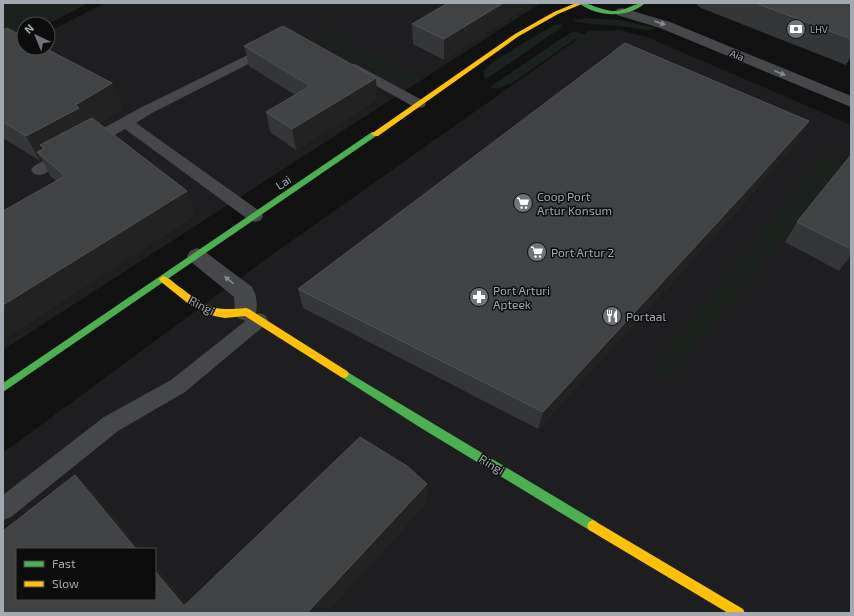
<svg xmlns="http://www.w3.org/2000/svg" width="854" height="616" viewBox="0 0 854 616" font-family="'Exo 2',sans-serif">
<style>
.built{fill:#1e1e20;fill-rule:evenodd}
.green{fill:#1b211c}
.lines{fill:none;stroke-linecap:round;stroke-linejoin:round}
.lane{fill:#45474a;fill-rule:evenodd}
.street{fill:#45474a;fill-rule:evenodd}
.fast{fill:#4caf50;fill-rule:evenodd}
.slow{fill:#ffc107;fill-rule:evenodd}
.wall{fill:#353637}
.shaded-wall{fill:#222223}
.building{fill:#414244;stroke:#505255}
.oneway{fill:#878c92}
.labels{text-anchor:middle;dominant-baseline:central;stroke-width:3;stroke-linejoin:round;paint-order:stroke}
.far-poi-label{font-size:10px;fill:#a3a9b1;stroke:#0c0c0d;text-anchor:start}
.far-street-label{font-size:10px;fill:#a3a9b1;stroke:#0c0c0d}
.street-label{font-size:12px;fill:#a3a9b1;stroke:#0c0c0d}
.poi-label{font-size:12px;fill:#a3a9b1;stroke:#0c0c0d;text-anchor:start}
</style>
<rect width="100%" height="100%" fill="#111112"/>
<g class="built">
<path d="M105 3H541L3 350V56L24 48H48V32Z"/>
<path d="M619 30 647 37 851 125V613H3V453L269 257 589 31ZM17 549H155V599H17Z"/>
</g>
<g class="green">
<path d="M3 3H89L48 24H24V37L3 48Z"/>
<path d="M587 18 619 20 655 28C648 32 642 29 634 28 622 25 579 25 572 20Z"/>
<path d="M562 24V27L485 80 483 72 494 61 554 25Z"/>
<path d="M321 28 346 42 336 47 311 34Z"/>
<path d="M575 31 599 42 592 47 575 39 512 83 497 89 490 87 568 34Z"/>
<path d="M349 44 359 49 364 46 419 76 404 85 340 50Z"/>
<path d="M826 153 846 162 769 256 750 246Z"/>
<path d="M747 251 766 262 668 379 652 367Z"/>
</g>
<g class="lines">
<g class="lane">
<path d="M270 44 274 45 276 48 274 51 152 113 136 123 261 212 263 216 261 220 255 222 249 220 125 129 44 174 39 175 34 174 31 170 34 166 142 107Z"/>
<path d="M355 64 424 101 426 104 424 107 419 108 414 107 350 71 348 68 350 65Z"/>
<path d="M259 313 265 315 268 320 265 325 185 392 118 431 11 517 3 520V495L104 417 171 380 253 315Z"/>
</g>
<g class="street">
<path d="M622 8 670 22 851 96V107L660 28 617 15 615 12 617 9Z"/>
<path d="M197 248 204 251 252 287C257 296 259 309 254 318L246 321 238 318 235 312 234 297 190 261 187 256 190 251Z"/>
</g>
<g class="fast">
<path d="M579 3C591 3 600 10 612 11 625 12 633 3 645 3 628 19 596 17 579 3Z"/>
<path d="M372 132H375L379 134 3 392V383Z"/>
<path d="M344 370 597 522 599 526 597 530 593 532 589 530 421 428 341 377 339 374 341 371Z"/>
</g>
<g class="slow">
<path d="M576 3H584L558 14 519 36 378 136H375L371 134 515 34 554 12Z"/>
<path d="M163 276C170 278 175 284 181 288 207 308 213 311 246 308L249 309 347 371 349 374 347 377 344 378 341 377 245 316 225 318 209 315 190 305 160 281 159 279Z"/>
<path d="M593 520 743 609 745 613H728L589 530 587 526 589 522Z"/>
</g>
</g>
<g class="wall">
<path d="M448 3H528V6L444 60 413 44 412 24Z"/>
<path d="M695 3H851V56L846 65 701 8Z"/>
<path d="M3 30 112 83 123 108 99 123 196 215 57 181 51 177 42 160 40 161 3 138Z"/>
<path d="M244 46 377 99 296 150 270 132 266 112 295 95 249 66Z"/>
<path d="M809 121 797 141 739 209 538 429 303 308 298 289Z"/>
<path d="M851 155V255L839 271 785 242 797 222Z"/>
</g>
<g class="shaded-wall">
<path d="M503 3H528V6L444 60V39Z"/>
<path d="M376 78 377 99 296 150 292 129Z"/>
<path d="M112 83 123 108 89 129 45 148 40 145 47 157 37 152 42 160 40 161 26 136Z"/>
<path d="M809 121 797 141 739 209 538 429 543 412Z"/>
<path d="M187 191 196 215 3 340V305Z"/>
<path d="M75 475 96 495 141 549H136Z"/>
<path d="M427 484V503L327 613H307Z"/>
<path d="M155 565 195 613 184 606 155 571Z"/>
</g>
<g class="building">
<path d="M448 3H503L444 39 412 24Z"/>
<path d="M756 3H851V39Z"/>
<path d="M283 26 376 78 292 129 266 112 310 86 244 46Z"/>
<path d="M7 28 24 37V48H45L112 83 75 105 79 108 26 136 3 122V30Z"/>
<path d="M625 43 809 121 749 188 543 412 298 289Z"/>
<path d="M92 118 187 191 3 305V211L65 176 37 152 45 148 40 145Z"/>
<path d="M851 155V249L797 222Z"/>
<path d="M360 437 407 466 427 484 307 613H3V531L75 475 136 549H17V599H155V571L184 606Z"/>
</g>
<defs><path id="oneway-solid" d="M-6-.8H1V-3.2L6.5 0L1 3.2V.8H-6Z"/></defs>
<g class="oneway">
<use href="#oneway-solid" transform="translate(660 23) rotate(19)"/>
<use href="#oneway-solid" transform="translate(780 73) rotate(23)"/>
<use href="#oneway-solid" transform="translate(229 280) rotate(-141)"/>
</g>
<defs>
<g id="bank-disc" transform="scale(1)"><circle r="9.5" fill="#707479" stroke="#0c0c0d"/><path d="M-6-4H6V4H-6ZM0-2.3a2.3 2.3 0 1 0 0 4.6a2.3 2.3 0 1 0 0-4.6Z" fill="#fff"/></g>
<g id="supermarket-disc" transform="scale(1)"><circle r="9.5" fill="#707479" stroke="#0c0c0d"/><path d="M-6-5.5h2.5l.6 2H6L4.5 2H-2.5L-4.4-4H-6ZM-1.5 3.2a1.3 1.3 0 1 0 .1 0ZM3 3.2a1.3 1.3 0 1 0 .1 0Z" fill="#fff"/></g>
<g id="pharmacy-disc" transform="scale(1)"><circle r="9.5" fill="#707479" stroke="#0c0c0d"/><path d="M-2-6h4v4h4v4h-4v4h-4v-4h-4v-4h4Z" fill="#fff"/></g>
<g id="restaurant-disc" transform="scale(1)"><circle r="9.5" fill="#707479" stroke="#0c0c0d"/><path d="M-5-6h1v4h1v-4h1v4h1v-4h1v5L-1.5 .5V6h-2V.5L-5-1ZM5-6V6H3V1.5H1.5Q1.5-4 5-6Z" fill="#fff"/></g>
</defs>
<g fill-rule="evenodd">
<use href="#bank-disc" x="796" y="29"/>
<use href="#supermarket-disc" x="523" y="203"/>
<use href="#supermarket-disc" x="537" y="252"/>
<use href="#pharmacy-disc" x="479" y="297"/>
<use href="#restaurant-disc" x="612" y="316"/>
</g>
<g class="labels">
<g class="far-poi-label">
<text x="810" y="29">LHV</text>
</g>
<g class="far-street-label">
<text transform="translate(737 55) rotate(23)">Aia</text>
</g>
<g class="street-label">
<text transform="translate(283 182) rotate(-34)">Lai</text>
<text transform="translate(202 305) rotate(27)">Ringi</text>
<text transform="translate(492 464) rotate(31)">Ringi</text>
</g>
<g class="poi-label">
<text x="537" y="196">Coop Port<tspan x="537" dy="14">Artur Konsum</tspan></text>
<text x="551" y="252">Port Artur 2</text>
<text x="493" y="290">Port Arturi<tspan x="493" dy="14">Apteek</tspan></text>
<text x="626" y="316">Portaal</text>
</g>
</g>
<rect width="854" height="616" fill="none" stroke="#a3a9b1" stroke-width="8"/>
<rect x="16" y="548" width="140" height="52" fill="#0c0c0d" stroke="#484b4f"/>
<rect x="24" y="561" width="20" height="6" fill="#4caf50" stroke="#484b4f"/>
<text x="52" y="568" font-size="12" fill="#a3a9b1">Fast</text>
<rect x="24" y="581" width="20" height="6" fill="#ffc107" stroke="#484b4f"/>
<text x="52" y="588" font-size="12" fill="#a3a9b1">Slow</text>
<g transform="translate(36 36) rotate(316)"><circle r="19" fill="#0c0c0d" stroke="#484b4f"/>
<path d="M0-3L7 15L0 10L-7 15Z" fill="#707479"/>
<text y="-6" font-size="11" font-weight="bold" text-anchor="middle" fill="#a3a9b1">N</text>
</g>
</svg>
